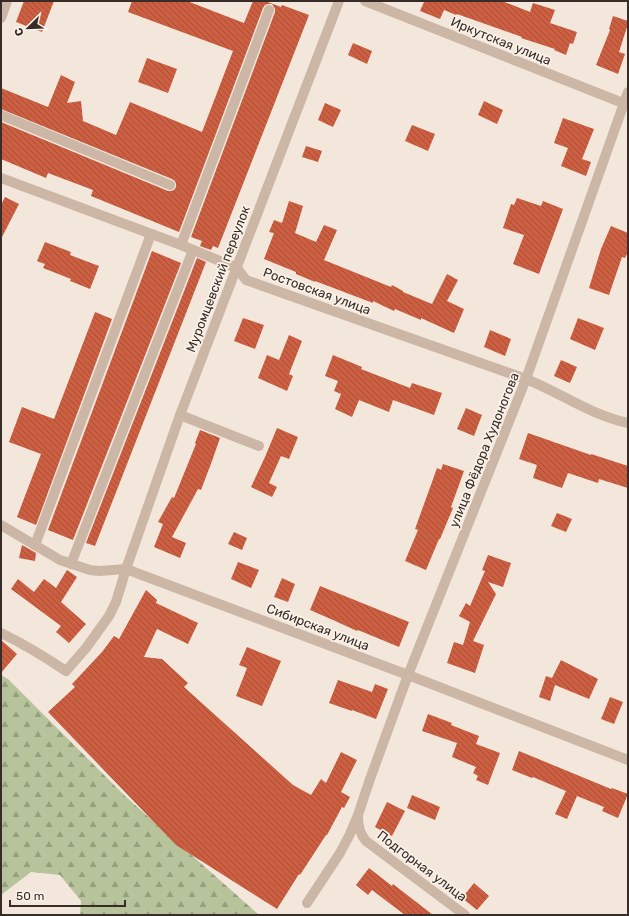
<svg xmlns="http://www.w3.org/2000/svg" width="629" height="916" viewBox="0 0 629 916" font-family="Rubik,sans-serif">
<style>
.forest{fill:url(#forest-firs)}
.building{fill:url(#building-back-hatch)}
.lines{fill:none;stroke-linecap:round;stroke-linejoin:round}
.minor{stroke:#ccb7a7;stroke-width:10}
.labels{text-anchor:middle;dominant-baseline:central;stroke-width:3.5;stroke-linejoin:round;paint-order:stroke}
.street-label{font-size:13px;fill:#382c28;stroke:#faf2e8}
</style>
<defs>
<pattern id="forest-firs" width="22" height="20" patternUnits="userSpaceOnUse"><rect width="22" height="20" fill="#b6c39b"/><path d="M5 1l3.5 6h-7zM16 11l3.5 6h-7z" fill="#959f7e"/></pattern>
<pattern id="building-back-hatch" width="6" height="6" patternUnits="userSpaceOnUse"><rect width="6" height="6" fill="#cc5f41"/><path d="M-1 5l2 2M0 0l6 6M5-1l2 2" fill="none" stroke="#a74f36"/></pattern>
</defs>
<rect width="100%" height="100%" fill="#f3e7dc"/>
<path class="forest" d="M1 675 8 679 126 797 259 915H80L81 901 60 875 31 872 1 895Z"/>
<g class="building">
<path d="M24 1H54L42 32 16 22Z"/>
<path d="M132 1H187L244 23 253 1H265L281 7 282 5 309 15 218 248 213 246 211 250 200 246 202 241 191 237 275 12V9L272 4H268L265 5 263 8 179 232 91 196 93 190 48 173 46 178 1 159V122L168 191H171L174 190 176 187V184L175 181 172 179 1 109V88L48 107 61 75 75 82 67 103 81 101 83 121 116 135 130 102 202 132 233 51 128 12Z"/>
<path d="M423 1H502L530 12 533 3 555 10 550 23 577 32 573 44 570 43 566 55 554 50 555 49 521 38 522 37 457 14 456 15 444 10 440 19 420 11 424 2Z"/>
<path d="M613 16 628 21V24L619 52 625 54 618 74 596 65 610 30 609 29Z"/>
<path d="M353 43 372 51 367 64 348 55Z"/>
<path d="M147 58 177 69 168 93 138 82Z"/>
<path d="M484 101 503 110 497 124 478 115Z"/>
<path d="M325 103 341 110 333 127 318 120Z"/>
<path d="M563 118 594 129 582 159 591 162 586 176 561 166 568 148 554 143Z"/>
<path d="M412 125 435 134 428 151 405 141Z"/>
<path d="M306 146 322 151 318 162 302 157Z"/>
<path d="M5 197 19 204 1 239V205Z"/>
<path d="M517 198 541 206 543 201 563 209 539 274 513 264 524 235 503 228 511 204 514 205Z"/>
<path d="M289 201 303 206 295 233 316 242 324 225 337 230 324 260 391 287 392 285 403 291V292L432 304 447 274 458 280 447 301 464 309 454 333 421 318V320L395 309 394 311 373 301V303L315 281V282L296 274V272L264 259 274 233 269 232 274 220 282 223Z"/>
<path d="M611 226 628 233V252L625 258 622 257 609 295 589 288 601 249Z"/>
<path d="M45 242 71 252 70 255 99 266 90 289 70 281 71 279 43 268 45 264 37 261Z"/>
<path d="M152 251 181 263 73 540 48 530Z"/>
<path d="M197 258 206 262 95 546 86 543Z"/>
<path d="M95 312 112 319 36 525 17 517 41 454 9 442 22 407 54 419Z"/>
<path d="M243 318 264 325 255 349 234 341Z"/>
<path d="M578 318 604 328 595 350 570 339Z"/>
<path d="M490 330 511 339 505 356 484 347Z"/>
<path d="M289 335 302 341 289 374 293 376 287 391 258 378 267 355 279 360Z"/>
<path d="M333 355 362 367 361 369 410 388 412 383 442 393 434 415 393 400 389 412 359 400 352 417 335 409 341 394 334 391 338 381 325 376Z"/>
<path d="M561 360 577 367 570 383 554 376Z"/>
<path d="M466 408 482 415 474 436 457 429Z"/>
<path d="M277 428 298 437 289 459 281 456 269 483 277 487 272 497 251 487 265 457Z"/>
<path d="M200 430 220 438 212 461 201 490 198 489 172 537 186 543 180 558 154 547 163 524 158 522 172 497 174 498 196 444 195 443Z"/>
<path d="M528 433 591 455V454L628 466V488L599 479 598 483 568 473 562 488 533 478 537 465 519 459Z"/>
<path d="M443 464 464 471 451 507 453 508 440 539H439L426 570 405 561 418 530 415 529 432 482 437 468 441 470Z"/>
<path d="M557 513 572 519 566 532 551 526Z"/>
<path d="M234 532 247 538 242 550 228 544Z"/>
<path d="M22 545 36 553 35 561 19 558Z"/>
<path d="M488 555 511 563 503 587 488 582 496 594 473 641 484 645 475 673 447 663 454 642 463 645 470 622 459 616 466 603 470 606 485 571 482 570Z"/>
<path d="M238 562 259 570 251 588 231 579Z"/>
<path d="M67 570 77 577 61 602 86 624 69 643 56 632 61 626 11 589 18 579 34 592 44 579 56 588Z"/>
<path d="M282 578 295 584 288 602 274 597Z"/>
<path d="M320 586 409 622 399 647 358 630 357 631 333 620 310 610Z"/>
<path d="M146 590 157 600 156 603 198 623 188 644 157 629 144 657 162 659 188 683 184 687 293 785 311 795 321 779 326 783 341 752 357 760 341 792 350 797 344 808 342 807 327 835H326L300 875 299 874 277 909 176 845 48 712 75 687 72 684 102 652 114 636 119 639Z"/>
<path d="M1 640 17 654 1 673Z"/>
<path d="M247 647 281 661 262 706 236 696 247 668 239 665Z"/>
<path d="M561 660 598 679 589 699 555 685 550 701 539 697 546 676 552 678Z"/>
<path d="M338 680 372 692 375 684 388 689 376 719 352 710V711L329 703Z"/>
<path d="M610 697 623 702 614 724 601 719Z"/>
<path d="M428 714 452 723 451 725 479 736 476 744 500 753 488 785 476 780 478 776 473 773 476 767 452 757 457 743 422 731Z"/>
<path d="M519 751 611 789 612 788 628 794 618 818 602 811 604 807 577 796 567 819 555 814 566 791 533 777 532 778 512 770Z"/>
<path d="M412 795 440 807 435 820 407 808Z"/>
<path d="M387 802 405 811 392 836 375 827Z"/>
<path d="M369 868 392 886 393 884 433 915H405L372 890 368 895 356 885Z"/>
<path d="M474 883 489 896 477 910 462 898Z"/>
</g>
<g class="lines">
<g class="minor">
<path d="M365 1 628 105"/>
<path d="M1 18 7 1"/>
<path d="M1 115 170 185"/>
<path d="M1 178 181 245 237 268 246 280 526 379C561 393 591 415 628 423"/>
<path d="M181 245 269 10"/>
<path d="M180 415 259 446"/>
<path d="M1 525 60 560 90 570 99 571 126 569 408 675 628 760"/>
<path d="M35 545 151 234"/>
<path d="M71 564 193 250"/>
<path d="M1 633C24 644 45 657 66 671L86 648 109 616 116 602 126 569 180 415 339 1"/>
<path d="M358 817C358 827 360 834 366 841L465 915"/>
<path d="M307 903 340 853 350 834 358 815 370 779 408 675 526 379 628 92"/>
</g>
</g>
<g class="labels">
<g class="street-label">
<text transform="translate(501 41) rotate(22)">Иркутская улица</text>
<text transform="translate(218 279) rotate(-69)">Муромцевский переулок</text>
<text transform="translate(317 291) rotate(20)">Ростовская улица</text>
<text transform="translate(484 450) rotate(-68)">улица Фёдора Худоногова</text>
<text transform="translate(318 627) rotate(21)">Сибирская улица</text>
<text transform="translate(422 866) rotate(37)">Подгорная улица</text>
</g>
</g>
<rect width="629" height="916" fill="none" stroke="#382c28" stroke-width="4"/>
<g transform="translate(28 28) rotate(247)" stroke="#faf2e8" stroke-width="3" paint-order="stroke">
<path d="M0-3L7 15L0 10L-7 15Z" fill="#382c28"/>
<text y="-6" font-size="11" font-weight="bold" text-anchor="middle" fill="#382c28">С</text>
</g>
<path d="M10 900v6h115v-6" fill="none" stroke="#382c28" stroke-width="2"/>
<text x="16" y="900" font-size="12" fill="#382c28" stroke="#faf2e8" stroke-width="3" paint-order="stroke">50 m</text>
</svg>
